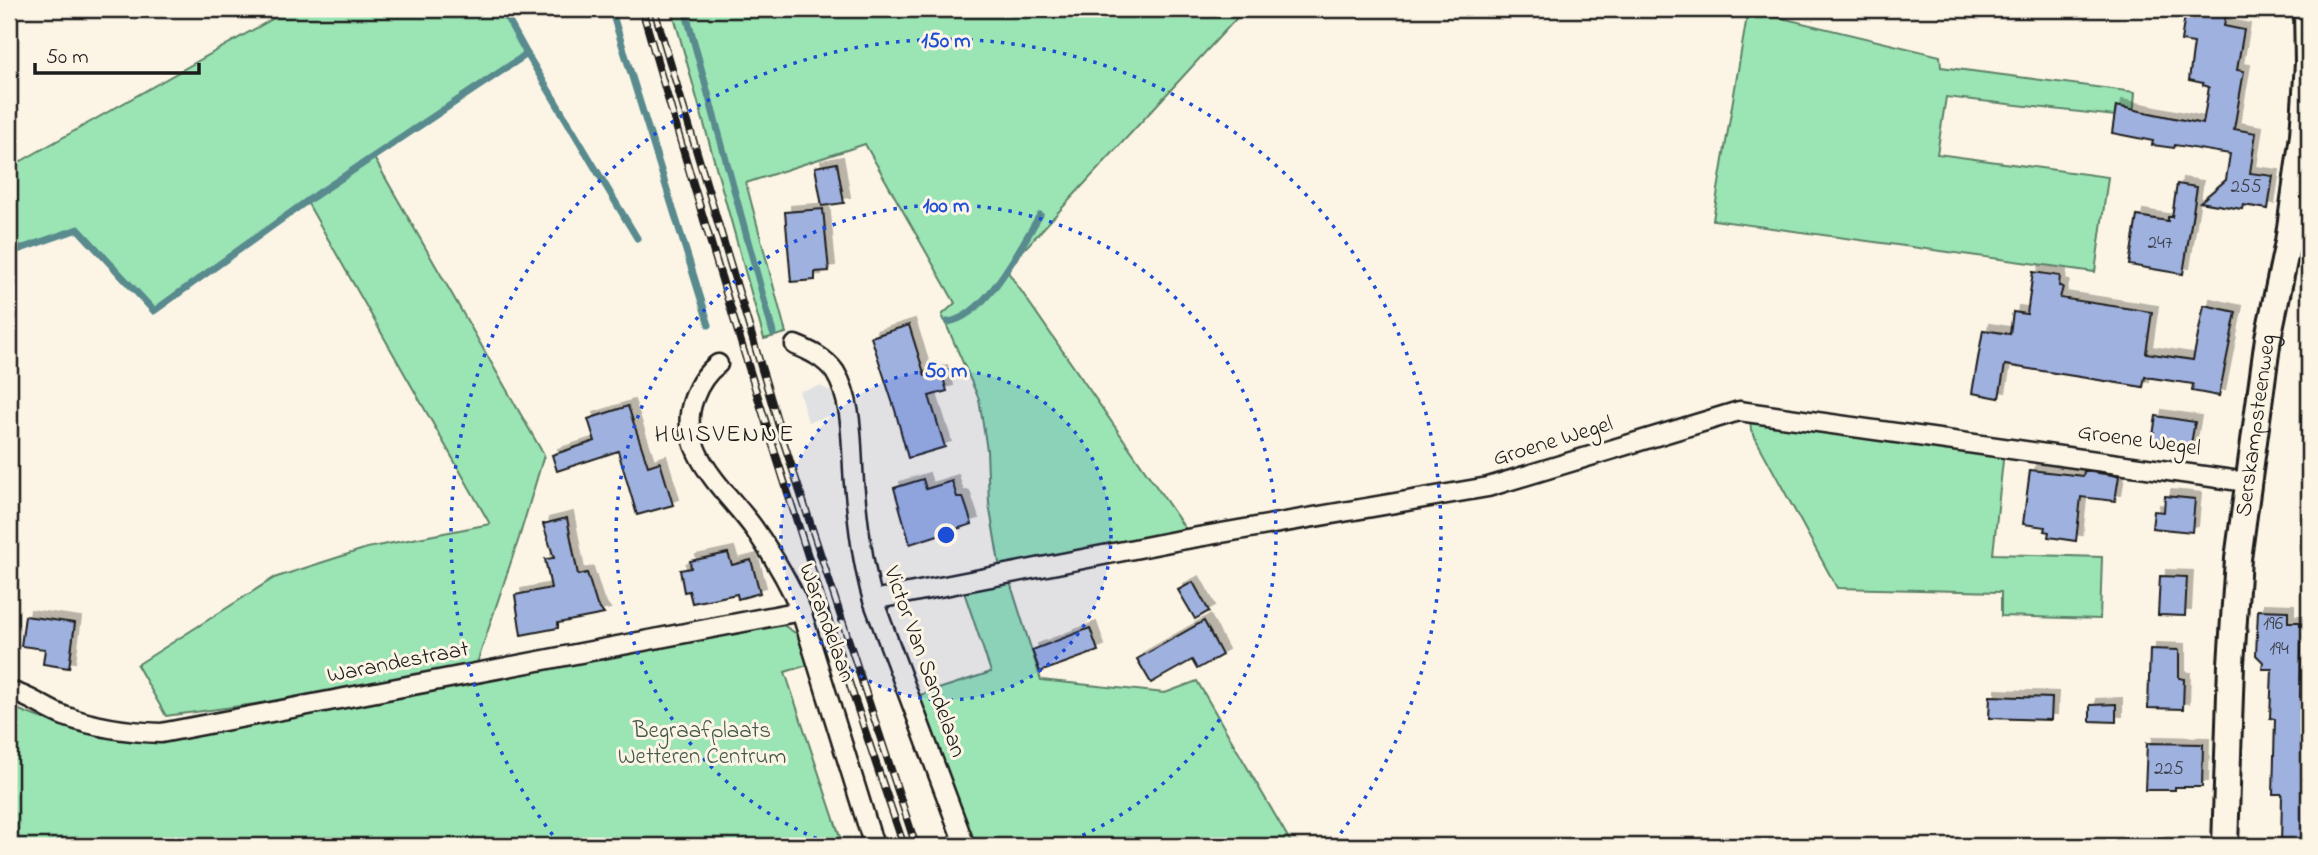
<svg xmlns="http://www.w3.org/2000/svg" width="2318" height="855" viewBox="0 0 2318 855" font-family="'Indie Flower',sans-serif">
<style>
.built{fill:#e0e1e3}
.green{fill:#9be5b4;stroke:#5c8068;stroke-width:2}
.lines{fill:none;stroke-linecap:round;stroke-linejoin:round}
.stream{stroke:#598a8e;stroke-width:7}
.building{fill:#9fb1df;stroke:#1c1c1c;stroke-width:2;filter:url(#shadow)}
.street-casing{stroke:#1c1c1c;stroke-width:23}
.secondary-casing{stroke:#1c1c1c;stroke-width:30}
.street{stroke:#fcf5e5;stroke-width:18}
.secondary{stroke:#fcf5e5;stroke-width:24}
.rail-casing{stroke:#1c1c1c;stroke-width:8}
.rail{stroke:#fcf5e5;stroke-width:5;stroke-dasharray:16;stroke-linecap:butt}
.ring{fill:none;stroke:#1d4ed8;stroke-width:3.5;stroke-dasharray:3.5 7}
.labels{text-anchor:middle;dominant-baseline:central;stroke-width:6;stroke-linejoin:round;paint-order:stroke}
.number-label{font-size:19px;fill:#3d414d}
.street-label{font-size:23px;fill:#1c1c1c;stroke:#fcf5e5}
.park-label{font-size:23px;fill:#42584a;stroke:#fcf5e5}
.neighbourhood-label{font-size:24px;letter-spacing:2px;fill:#1c1c1c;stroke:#fcf5e5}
.centre{fill:#1d4ed8;stroke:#fcf5e5;stroke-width:3.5}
.ring-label{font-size:21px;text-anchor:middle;font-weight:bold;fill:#1d4ed8;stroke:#fcf5e5;stroke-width:6;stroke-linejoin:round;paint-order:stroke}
</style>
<defs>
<filter id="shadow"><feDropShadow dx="6" dy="-6" stdDeviation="0" flood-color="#0004"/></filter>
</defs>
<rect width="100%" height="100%" fill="#fcf5e5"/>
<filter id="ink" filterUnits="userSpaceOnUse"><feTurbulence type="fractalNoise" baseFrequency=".0143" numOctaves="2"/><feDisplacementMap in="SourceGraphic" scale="14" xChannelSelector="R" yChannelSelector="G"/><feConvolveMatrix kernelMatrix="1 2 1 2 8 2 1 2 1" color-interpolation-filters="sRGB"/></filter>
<g filter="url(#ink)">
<path class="built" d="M820 386 832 392 838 414 808 422 799 391Z"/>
<g class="green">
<path d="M279 9H503L527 54 374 158 544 455 519 538 477 663 360 690 166 716 137 665 274 578 367 548 490 524 307 202 154 311 78 229 9 253V168L281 14Z"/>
<path d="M672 9H1245L1006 269 1189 534 1000 569 989 504 987 450 979 399 942 315 955 303 865 144 746 183 786 333 764 339Z"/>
<path d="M1748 10 1940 56 1941 67 2135 92 2133 118 1946 97 1937 154 2108 177 2095 272 1713 220Z"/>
<path d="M1750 417 2004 451 1993 554 2102 557 2100 619 2001 616V592L1837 588 1751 430Z"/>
<path d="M1009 579 1041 680 1165 693 1197 681 1293 846H975L917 696 991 672 962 586Z"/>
<path d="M783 625 803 638 811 664 785 672 843 846H9V706L40 718 165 741 252 720Z"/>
</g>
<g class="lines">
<g class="stream">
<path d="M611 9 709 325"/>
<path d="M685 9 773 333"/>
<path d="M527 54 637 238"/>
<path d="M9 253 78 229 154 311 307 201 527 54 502 9"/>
<path d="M948 322C987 316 1020 247 1040 215"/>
</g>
</g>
<g class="building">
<path d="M2186 9 2226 13 2224 26 2244 30 2237 70 2244 71 2234 129 2256 133 2250 173 2273 176 2268 209 2243 205 2242 209 2200 202 2226 180 2230 154 2175 145 2174 148 2152 145 2153 141 2112 133 2116 106 2203 124 2209 87 2203 85V83L2189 80 2194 43 2181 41Z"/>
<path d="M837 163 844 203 822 206 815 167Z"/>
<path d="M2177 184 2197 187 2183 274 2129 265 2137 216 2168 221V217H2172Z"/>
<path d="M823 209 829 271 815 272V280L791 282 785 212Z"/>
<path d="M2033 272 2060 276 2059 286 2063 287 2060 298 2152 312 2146 353 2193 360 2204 305 2236 312 2219 396 2192 391 2193 384 2145 377 2143 387 2005 365 1999 398 1972 393 1983 330 2010 334 2013 312 2027 314Z"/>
<path d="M909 325 925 376 941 371 947 391 929 396 945 447 908 458 895 410 871 337Z"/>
<path d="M628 406 648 466 660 462 673 505 637 515 618 451 557 471 552 455 595 441 588 419Z"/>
<path d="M2156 416 2195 422 2190 449 2152 442Z"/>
<path d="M2030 470 2083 476 2084 471 2119 476 2115 501 2081 497 2076 541 2048 537 2049 532 2044 531 2045 527 2023 524Z"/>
<path d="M923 479 926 489 952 481 957 497H963L972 524 910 544 894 488Z"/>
<path d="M2165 496 2195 499 2192 532 2152 528 2154 511 2164 512Z"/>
<path d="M567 518 578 575 587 573 597 605 604 614 558 623V628L521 635 515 595 551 588 545 559 554 558 543 524Z"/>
<path d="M728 553 732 565 751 560 760 593 738 599 737 594 692 603 689 591 684 592 680 570 691 568 690 561Z"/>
<path d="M2160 576 2187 577 2185 616 2158 615Z"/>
<path d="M1193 582 1209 611 1195 619 1178 590Z"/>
<path d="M2258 610 2288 611V622H2300V626H2309V643H2301L2300 697H2309V846H2281L2282 794H2273L2275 719 2270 718 2272 669H2262L2263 662 2256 655Z"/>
<path d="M25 616 75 623 69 668 43 664 45 649 21 646Z"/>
<path d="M1204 621 1222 655 1197 669 1192 660 1151 683 1137 659Z"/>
<path d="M1090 628 1098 651 1040 672 1032 650Z"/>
<path d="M2150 649 2179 650V678L2184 679 2183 709 2148 708Z"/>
<path d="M1990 696 2052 698 2051 720 1989 718Z"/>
<path d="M2116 704V722L2090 721V705Z"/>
<path d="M2147 743 2203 744 2202 787H2175V790H2145Z"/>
</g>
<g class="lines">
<g class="street-casing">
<g id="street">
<path d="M795 345C810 351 825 358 835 372 854 403 851 448 854 483 858 523 862 562 873 600L965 846"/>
<path d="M718 364C706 373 699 384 694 398 674 449 726 490 753 527 772 554 788 580 801 611L874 846"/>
<path d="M873 600 1175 541 1488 487 1739 411 2247 482"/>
<path d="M9 691C29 695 45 709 64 716 95 727 128 732 161 733L801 611"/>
</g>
</g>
<g class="secondary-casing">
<g id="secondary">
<path id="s1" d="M2225 846 2231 664 2238 559 2268 338 2288 242 2303 135 2308 63 2307 9"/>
</g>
</g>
<use href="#street" class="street"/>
<use href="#secondary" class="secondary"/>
<g class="rail-casing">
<g id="rail">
<path d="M642 9C723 290 809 569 904 846"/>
<path d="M654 9 783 440 916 846"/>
</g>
</g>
<use href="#rail" class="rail"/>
</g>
</g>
<circle cx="946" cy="535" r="165" fill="#1d4ed8" fill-opacity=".12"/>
<g class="ring">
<circle cx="946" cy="535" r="165"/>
<path d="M836 846A330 330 0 1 1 1056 846"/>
<path d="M559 843A495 495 0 1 1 1333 843"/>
</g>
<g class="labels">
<g class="number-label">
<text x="2246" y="187">255</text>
<text x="2160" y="243">247</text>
<text x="2273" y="624">196</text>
<text x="2279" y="649">194</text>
<text x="2169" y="769">225</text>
</g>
<g class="street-label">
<text stroke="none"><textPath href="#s1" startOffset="422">Serskampsteenweg</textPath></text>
<text transform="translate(2139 441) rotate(8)">Groene Wegel</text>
<text transform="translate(1553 442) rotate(-17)">Groene Wegel</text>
<text transform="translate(826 623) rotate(70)">Warandelaan</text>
<text transform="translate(924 662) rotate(70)">Victor Van Sandelaan</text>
<text transform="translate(398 663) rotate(-11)">Warandestraat</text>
</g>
<g class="park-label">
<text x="702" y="731">Begraafplaats<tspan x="702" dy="26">Wetteren Centrum</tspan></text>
</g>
<g class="neighbourhood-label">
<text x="725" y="435">HUISVENNE</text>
</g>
</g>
<circle cx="946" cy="535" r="10" class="centre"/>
<g class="ring-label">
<text x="946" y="47">150 m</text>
<text x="946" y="212">100 m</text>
<text x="946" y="377">50 m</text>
</g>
<rect width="2318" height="855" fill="none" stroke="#fcf5e5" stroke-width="35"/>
<rect x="18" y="18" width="2283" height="820" fill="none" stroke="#1c1c1c" stroke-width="2.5" filter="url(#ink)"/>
<path d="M35 63v10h164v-10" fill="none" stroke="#1c1c1c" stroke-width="3.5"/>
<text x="46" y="63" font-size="21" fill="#1c1c1c" stroke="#fcf5e5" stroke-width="5" paint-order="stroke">50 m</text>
</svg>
